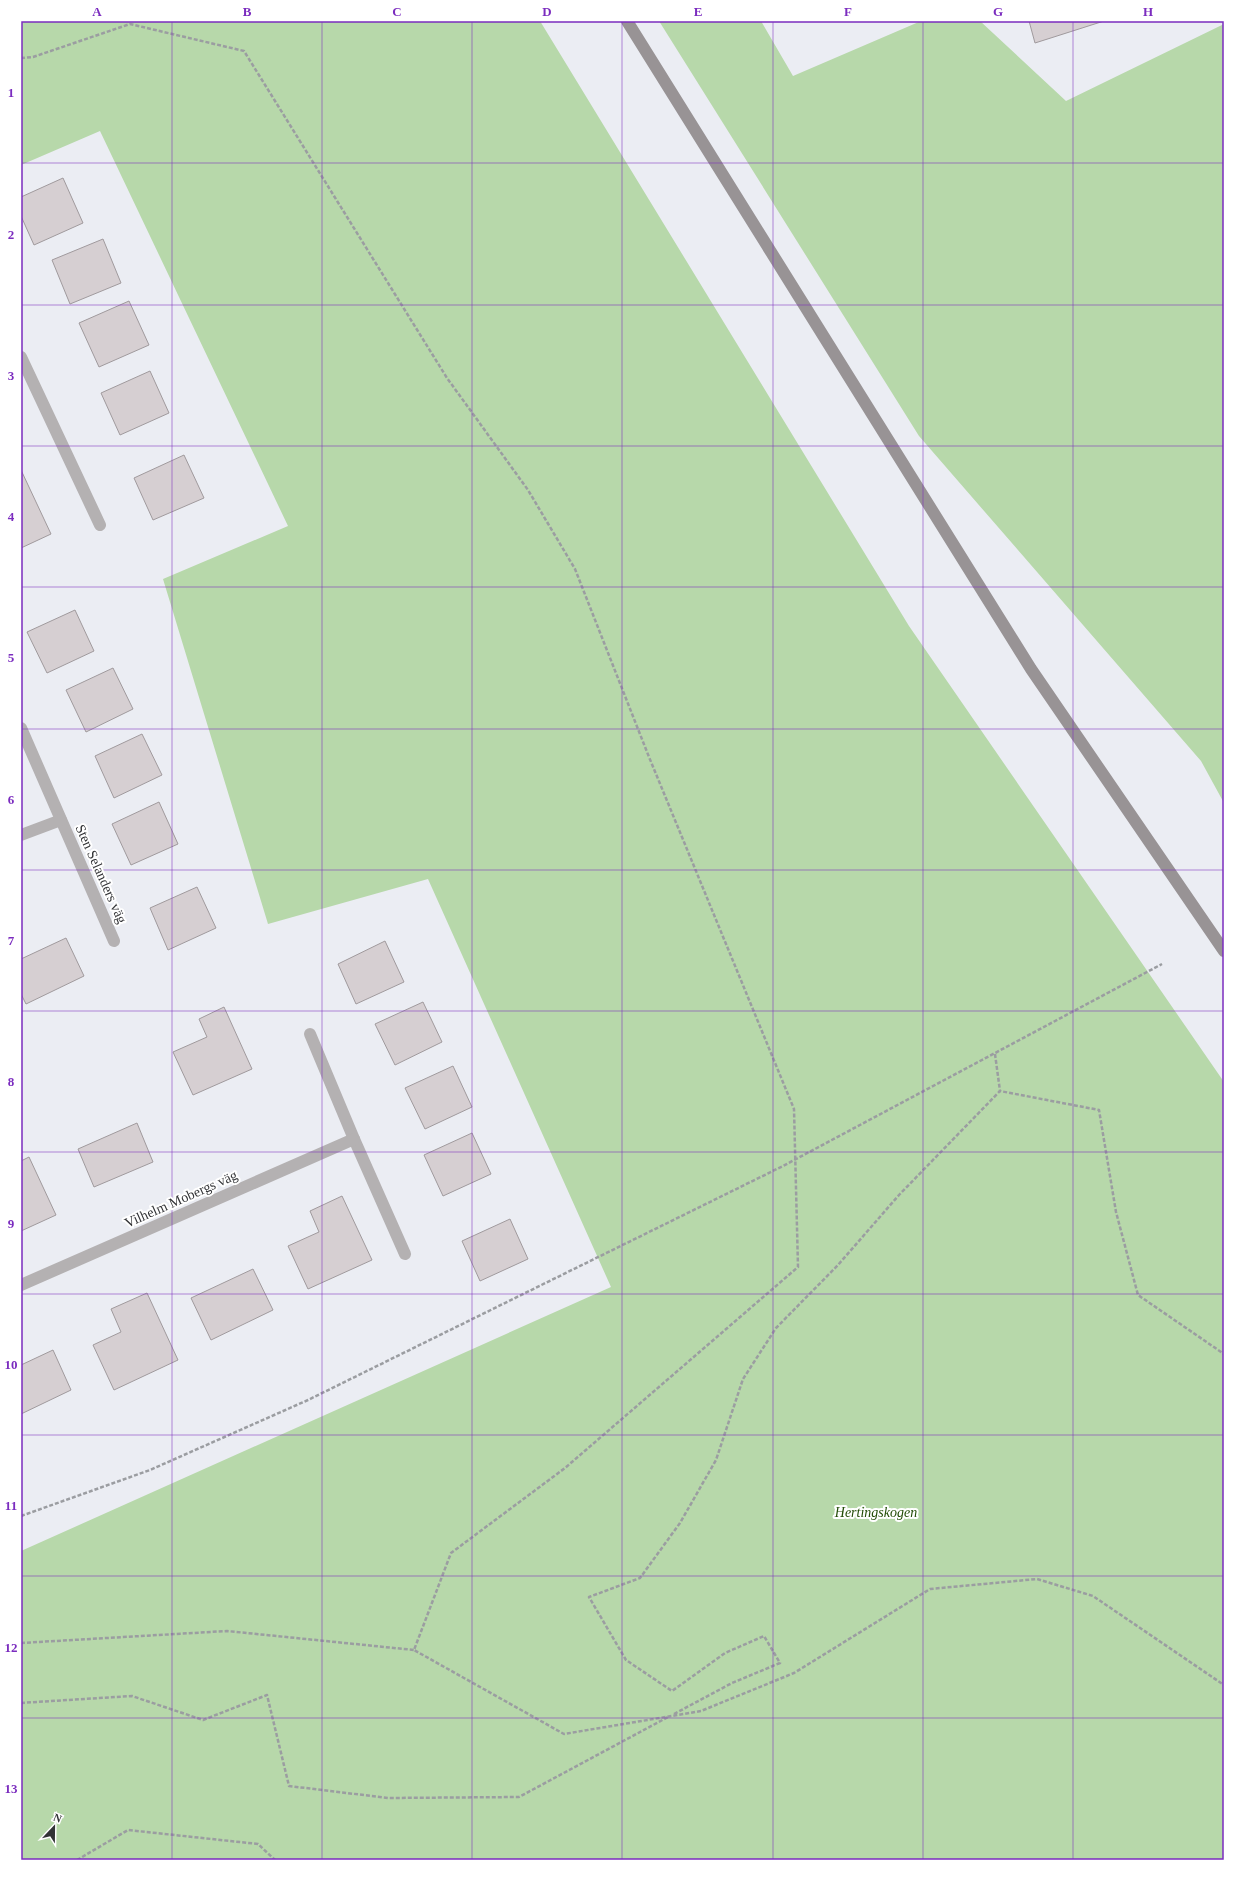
<svg xmlns="http://www.w3.org/2000/svg" width="1245" height="1881" viewBox="0 0 1245 1881" font-family="'Times New Roman',serif">
<style>
.green{fill:#b7d8aa}
.building{fill:#d6cfd2;stroke:#a09a9d}
.lines{fill:none;stroke-linecap:round;stroke-linejoin:round}
.path{stroke:#9b9da1;stroke-width:2.5;stroke-dasharray:4 2;stroke-linecap:butt}
.minor{stroke:#b4b1b2;stroke-width:12}
.secondary{stroke:#989395;stroke-width:12}
.grid{fill:none;stroke:#7b2cbf;stroke-width:1;stroke-opacity:0.55}
.labels{text-anchor:middle;dominant-baseline:central;stroke-width:4;stroke-linejoin:round;paint-order:stroke}
.street-label{font-size:14px;fill:#323336;stroke:#fff}
.park-label{font-size:14px;font-style:italic;fill:#224c06;stroke:#fff}
.neatline{fill:none;stroke:#7b2cbf;stroke-width:1.5}
.grid-label{font-size:13px;text-anchor:middle;font-weight:bold;fill:#7b2cbf}
</style>
<rect width="100%" height="100%" fill="#ebedf3"/>
<g class="green">
<path d="M21 21H540L909 626 1224 1082V1860H21V1551L611 1287 428 879 268 924 163 579 288 526 100 131 21 165Z"/>
<path d="M659 21H761L793 76 921 21H980L1066 101 1224 24V803L1201 761 919 436Z"/>
</g>
<g class="building">
<path d="M1029 21H1104L1035 43Z"/>
<path d="M63 178 83 223 34 245 21 216V197Z"/>
<path d="M103 239 121 283 70 304 52 260Z"/>
<path d="M129 301 149 345 99 367 79 323Z"/>
<path d="M150 371 169 413 120 435 101 393Z"/>
<path d="M184 455 204 498 153 520 134 478Z"/>
<path d="M21 470 51 534 21 548Z"/>
<path d="M75 610 94 651 47 673 27 632Z"/>
<path d="M113 668 133 709 86 732 66 690Z"/>
<path d="M142 734 162 775 114 798 95 756Z"/>
<path d="M159 802 178 844 131 865 112 824Z"/>
<path d="M197 887 216 928 168 950 150 908Z"/>
<path d="M66 938 84 976 26 1004 21 994V959Z"/>
<path d="M385 941 404 982 356 1004 338 964Z"/>
<path d="M423 1002 442 1042 395 1065 375 1024Z"/>
<path d="M224 1007 252 1069 193 1095 173 1052 207 1037 199 1019Z"/>
<path d="M453 1066 472 1107 425 1129 405 1088Z"/>
<path d="M137 1123 153 1162 94 1187 78 1149Z"/>
<path d="M472 1133 491 1174 443 1196 424 1155Z"/>
<path d="M29 1157 56 1215 21 1231V1161Z"/>
<path d="M342 1196 372 1260 308 1289 288 1246 319 1232 310 1211Z"/>
<path d="M510 1219 528 1259 480 1281 462 1241Z"/>
<path d="M253 1269 273 1310 211 1340 191 1298Z"/>
<path d="M147 1293 178 1360 114 1390 93 1345 121 1332 111 1309Z"/>
<path d="M53 1350 71 1390 21 1414V1365Z"/>
</g>
<g class="lines">
<g class="path">
<path d="M21 58 33 57 130 24 244 51 447 378 528 490 575 569 649 757 794 1109 798 1267 565 1468 451 1553 414 1650 564 1734 701 1711 794 1673 930 1589 1037 1579 1093 1596 1224 1685"/>
<path d="M995 1054 1000 1091"/>
<path d="M21 1516 150 1470 308 1400 783 1166 1162 964"/>
<path d="M21 1643 227 1631 414 1650"/>
<path d="M21 1703 132 1696 203 1720 267 1695 289 1786 388 1798 519 1797 668 1717"/>
<path d="M674 1714 732 1683 780 1663 764 1636 725 1653 672 1691 626 1660 589 1597 640 1578 680 1523 716 1460 743 1379 776 1328 838 1265 899 1195 1000 1091 1099 1110 1116 1212 1138 1295 1224 1354"/>
<path d="M77 1860 128 1830 258 1844 275 1860"/>
</g>
<g class="minor">
<path d="M21 357 100 525"/>
<path d="M21 728 114 941"/>
<path d="M21 835 61 820"/>
<path d="M310 1034 354 1139 405 1254"/>
<path d="M21 1285 354 1139"/>
</g>
<path class="secondary" d="M627 21 1031 669 1224 951"/>
</g>
<path class="grid" d="M172 21V1860M322 21V1860M472 21V1860M622 21V1860M773 21V1860M923 21V1860M1073 21V1860M21 163H1224M21 305H1224M21 446H1224M21 587H1224M21 729H1224M21 870H1224M21 1011H1224M21 1152H1224M21 1294H1224M21 1435H1224M21 1576H1224M21 1718H1224"/>
<g class="labels">
<g class="street-label">
<text transform="translate(101 874) rotate(66)">Sten Selanders väg</text>
<text transform="translate(181 1199) rotate(-24)">Vilhelm Mobergs väg</text>
</g>
<g class="park-label">
<text x="876" y="1512">Hertingskogen</text>
</g>
</g>
<rect width="1245" height="1881" fill="none" stroke="#ffffff" stroke-width="44"/>
<g transform="translate(54 1827) rotate(22)" stroke="#ffffff" stroke-width="3" paint-order="stroke">
<path d="M0-3L7 15L0 10L-7 15Z" fill="#323336"/>
<text y="-6" font-size="11" font-weight="bold" text-anchor="middle" fill="#323336">N</text>
</g>
<rect x="22" y="22" width="1201" height="1837" class="neatline"/>
<g class="grid-label">
<text x="97" y="16">A</text>
<text x="247" y="16">B</text>
<text x="397" y="16">C</text>
<text x="547" y="16">D</text>
<text x="698" y="16">E</text>
<text x="848" y="16">F</text>
<text x="998" y="16">G</text>
<text x="1148" y="16">H</text>
<text x="11" y="97">1</text>
<text x="11" y="239">2</text>
<text x="11" y="380">3</text>
<text x="11" y="521">4</text>
<text x="11" y="662">5</text>
<text x="11" y="804">6</text>
<text x="11" y="945">7</text>
<text x="11" y="1086">8</text>
<text x="11" y="1228">9</text>
<text x="11" y="1369">10</text>
<text x="11" y="1510">11</text>
<text x="11" y="1652">12</text>
<text x="11" y="1793">13</text>
</g>
</svg>
